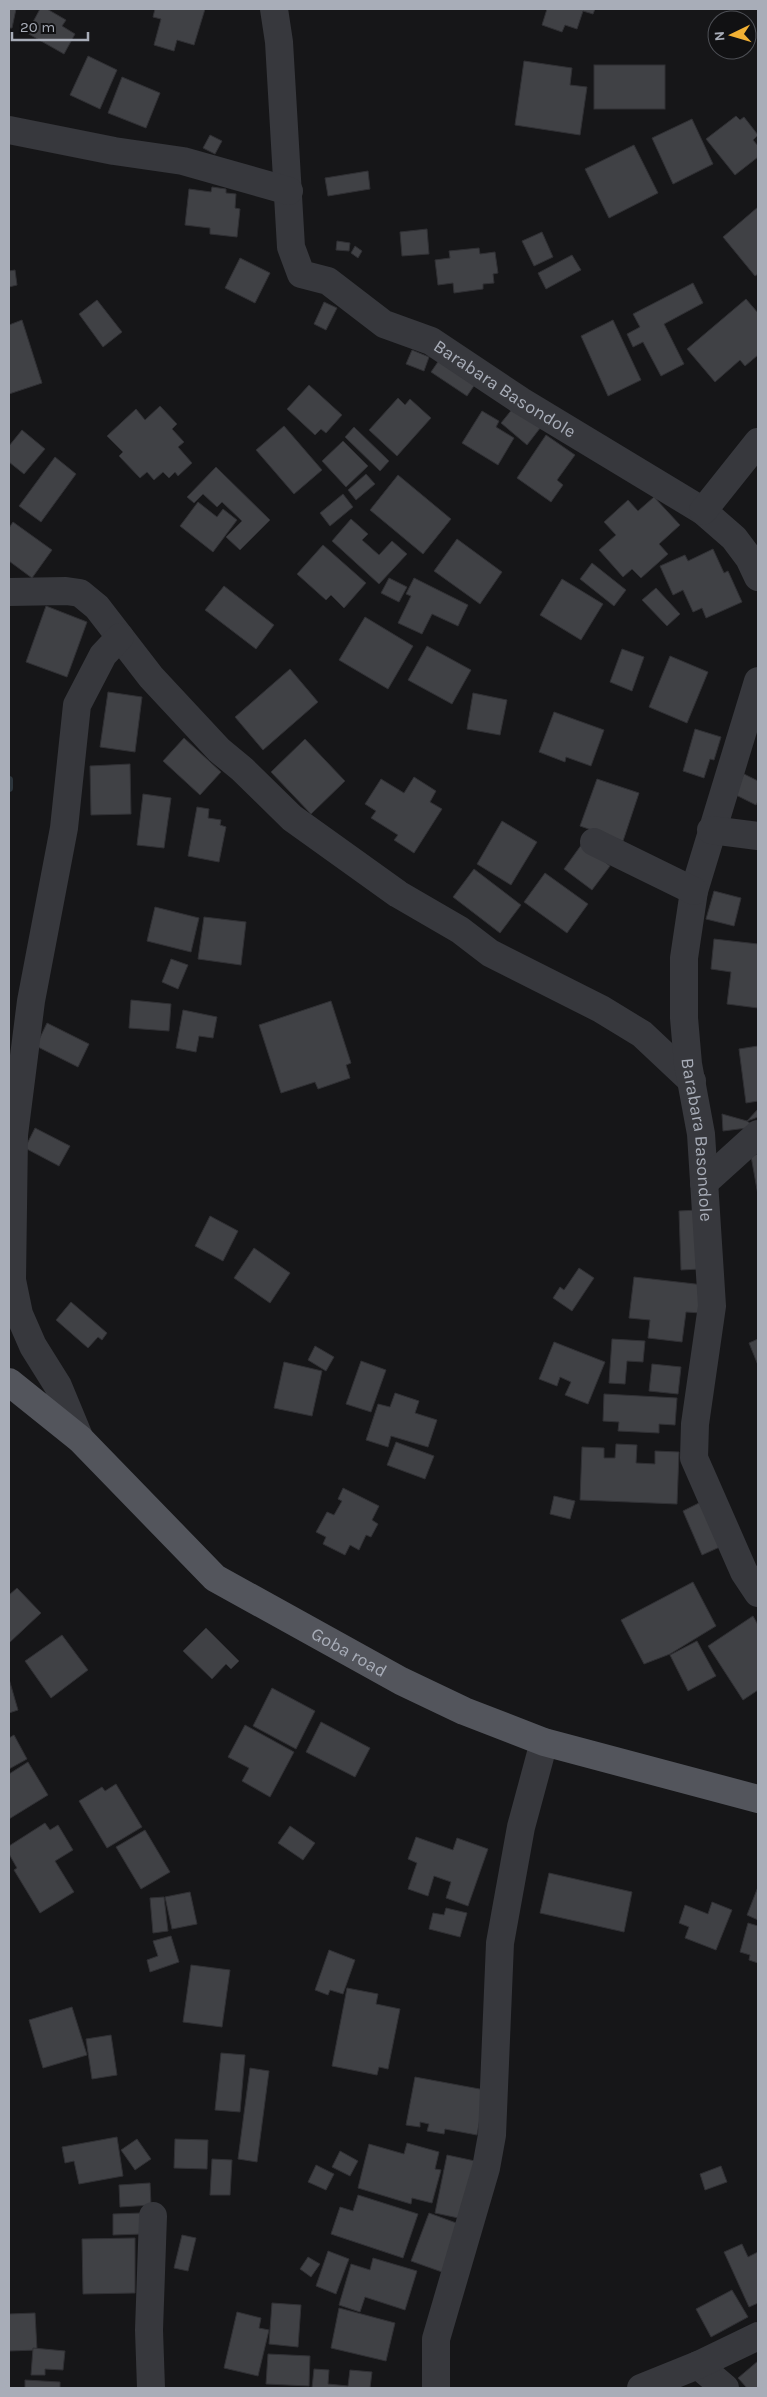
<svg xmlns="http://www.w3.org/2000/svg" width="767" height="2397" viewBox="0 0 767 2397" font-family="Karla,sans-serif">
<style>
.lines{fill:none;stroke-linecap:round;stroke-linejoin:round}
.stream{stroke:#2c353c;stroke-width:8}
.building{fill:#404145;stroke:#303034}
.minor{stroke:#37383d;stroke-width:28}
.major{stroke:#53555c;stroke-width:28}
.labels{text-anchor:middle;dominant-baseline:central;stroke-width:5;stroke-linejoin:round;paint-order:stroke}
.street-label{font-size:18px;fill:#a8adb8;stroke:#111113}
</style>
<rect width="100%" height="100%" fill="#161618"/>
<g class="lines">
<path class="stream" d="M9 780V788"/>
</g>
<g class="building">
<path d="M9 9H16L12 28H9Z"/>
<path d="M40 9H47L66 20 62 26 75 34 64 54 27 33Z"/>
<path d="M155 9H205L194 45 177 40 174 51 154 45 161 19 153 17Z"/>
<path d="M547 9H595L593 14 583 11 577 29 565 25 562 32 542 25Z"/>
<path d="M88 56 117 70 100 109 70 95Z"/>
<path d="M524 61 572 68 570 85 587 87 580 135 515 125Z"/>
<rect x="594" y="65" width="71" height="44"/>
<path d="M122 77 160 93 146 128 108 113Z"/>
<path d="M736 116 740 120 744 117 758 135 753 140 758 146V157L735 175 706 139Z"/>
<path d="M692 119 713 164 673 184 652 138Z"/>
<path d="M210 135 222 141 215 154 203 148Z"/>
<path d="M634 145 658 193 609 218 585 169Z"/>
<path d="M368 171 370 189 328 196 325 178Z"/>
<path d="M212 187 226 189V193L236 194 235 208 240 209 237 237 210 234V228L185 225 189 189 211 192Z"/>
<path d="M758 207V274L755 276 723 237Z"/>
<path d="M427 229 429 254 402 256 400 232Z"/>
<path d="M542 232 553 257 534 266 522 241Z"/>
<path d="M337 241 350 243 349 251 336 250Z"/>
<path d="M355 246 362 251 358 258 351 253Z"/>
<path d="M479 248 480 254 495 252 498 273 493 274 494 283 483 284V289L454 293 453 283 438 285 435 260 450 258 449 251Z"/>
<path d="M572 255 581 270 546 289 538 273Z"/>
<path d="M240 258 270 273 255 303 225 288Z"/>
<path d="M15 270 17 285 9 287V271Z"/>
<path d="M693 283 703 303 664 324 684 364 661 376 643 342 633 347 627 334 640 327 633 314Z"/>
<path d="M746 299 758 313V355L745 366 740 360 715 382 687 349Z"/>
<path d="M97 300 122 332 103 347 79 314Z"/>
<path d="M324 302 337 308 326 330 314 324Z"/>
<path d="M22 320 42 383 9 394V325Z"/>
<path d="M613 320 641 380 608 396 581 336Z"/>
<path d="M412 350 429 357 424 371 406 364Z"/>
<path d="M442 356 478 380 467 396 431 372Z"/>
<path d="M309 385 342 415 326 433 321 429 315 435 287 409Z"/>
<path d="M398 398 405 405 410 399 431 418 397 456 369 430Z"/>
<path d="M518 402 544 423 527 445 501 423Z"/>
<path d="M160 406 177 424 172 429 184 442 178 447 192 463 178 476 175 472 169 478 163 472 154 480 147 472 140 478 119 456 123 452 107 436 136 409 145 420Z"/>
<path d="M482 411 499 421 496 427 514 438 498 465 462 443Z"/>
<path d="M284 426 322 470 294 494 256 450Z"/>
<path d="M354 427 389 461 380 471 345 437Z"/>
<path d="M22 430 45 449 24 474 9 462V446Z"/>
<path d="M546 435 575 455 557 480 563 485 551 502 517 478Z"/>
<path d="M343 441 368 466 346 487 322 461Z"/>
<path d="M55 457 76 474 41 522 19 506Z"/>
<path d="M216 467 270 520 240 550 226 537 242 521 222 502 217 507 203 494 194 503 187 497Z"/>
<path d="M366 474 375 484 356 500 348 490Z"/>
<path d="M398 475 451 519 423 554 370 510Z"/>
<path d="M343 494 353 507 330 526 320 513Z"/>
<path d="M654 497 680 525 659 544 668 554 641 578 632 569 623 577 599 550 616 535 604 522 628 500 638 511Z"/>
<path d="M198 502 217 517 223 509 237 520 213 552 180 526Z"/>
<path d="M351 519 368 534 362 540 379 555 392 541 407 554 379 584 332 541Z"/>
<path d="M13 522 52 550 32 578 9 561V528Z"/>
<path d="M457 539 502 572 480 604 434 571Z"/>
<path d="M323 545 366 583 344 608 331 595 326 600 297 574Z"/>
<path d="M713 549 724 573 728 571 742 602 706 618 702 608 693 612 683 590 673 595 660 566 685 555 688 561Z"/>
<path d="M592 563 626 590 614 606 580 579Z"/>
<path d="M389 578 407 587 399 602 381 593Z"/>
<path d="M414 578 468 605 458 626 432 614 422 634 398 623 411 596 406 594Z"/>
<path d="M562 579 603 604 581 640 540 615Z"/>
<path d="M224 586 274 625 256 649 205 610Z"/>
<path d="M656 588 680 614 667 626 642 600Z"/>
<path d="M46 606 87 622 67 677 26 662Z"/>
<path d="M365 617 413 646 388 689 339 660Z"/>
<path d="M427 646 471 670 452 704 408 680Z"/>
<path d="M622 649 644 657 632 691 610 682Z"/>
<path d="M670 656 708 672 687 723 649 707Z"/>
<path d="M290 669 318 702 263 750 235 717Z"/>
<path d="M108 692 142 697 135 752 100 747Z"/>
<path d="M473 693 507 700 500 735 467 729Z"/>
<path d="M554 712 604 730 591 766 566 757 565 762 539 752Z"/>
<path d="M695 729 721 737 714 760 710 759 704 778 683 771Z"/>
<path d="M184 738 221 772 200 795 163 761Z"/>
<path d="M305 739 345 781 311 814 271 772Z"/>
<path d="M130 764 131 814 91 815 90 766Z"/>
<path d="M744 774 758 781V801L756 805 734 794Z"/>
<path d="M414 777 436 791 430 802 442 809 414 853 394 840 398 835 371 818 376 811 365 804 381 779 404 793Z"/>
<path d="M597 779 639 793 623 841 580 826Z"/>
<path d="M143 794 171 798 164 848 137 845Z"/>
<path d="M197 807 209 809 208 818 221 820 220 825 226 827 219 862 188 856Z"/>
<path d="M502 821 537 842 511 885 477 864Z"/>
<path d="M582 844 610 866 592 890 564 869Z"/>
<path d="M474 869 521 905 500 933 453 897Z"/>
<path d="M545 873 588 904 567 933 524 902Z"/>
<path d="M714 891 741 898 734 926 706 919Z"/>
<path d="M155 907 199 918 191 952 147 941Z"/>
<path d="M204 917 246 922 241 965 198 959Z"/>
<path d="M714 939 758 944V1008L727 1004 731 972 711 969Z"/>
<path d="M171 959 188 965 178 989 162 982Z"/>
<path d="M131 1000 171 1004 169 1031 129 1028Z"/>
<path d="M331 1001 351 1063 346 1065 350 1078 318 1089 315 1082 281 1093 259 1025Z"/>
<path d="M183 1010 217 1017 213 1038 199 1036 196 1052 176 1048Z"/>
<path d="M47 1023 89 1044 78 1067 36 1046Z"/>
<path d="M758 1046V1101L746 1103 739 1049Z"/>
<path d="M758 1109V1117L747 1121Z"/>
<path d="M722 1114 747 1121 755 1127 723 1131Z"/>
<path d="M35 1128 70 1146 59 1166 25 1148Z"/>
<path d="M758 1154V1195L751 1156Z"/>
<path d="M698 1210 700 1269 681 1270 679 1211Z"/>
<path d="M210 1216 238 1231 223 1261 195 1246Z"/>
<path d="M254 1248 290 1273 270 1303 234 1278Z"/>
<path d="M579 1268 594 1278 572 1311 553 1298 560 1287 564 1290Z"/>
<path d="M634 1277 704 1285 701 1313 686 1312 682 1342 648 1338 650 1320 629 1318Z"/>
<path d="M71 1302 107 1333 102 1340 98 1337 88 1348 56 1320Z"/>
<path d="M612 1339 645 1341 643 1362 627 1361 625 1384 609 1383Z"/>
<path d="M758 1339V1365L749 1343Z"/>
<path d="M554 1342 605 1362 588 1404 565 1395 571 1382 560 1377 557 1386 539 1379Z"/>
<path d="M315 1346 334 1357 326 1371 308 1360Z"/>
<path d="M361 1361 386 1370 371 1412 346 1404Z"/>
<path d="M284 1362 322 1371 312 1416 274 1408Z"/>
<path d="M652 1364 681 1367 678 1394 649 1391Z"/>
<path d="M395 1393 419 1401 415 1413 437 1420 428 1447 391 1436 388 1447 366 1440 378 1404 390 1407Z"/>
<path d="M604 1394 677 1398 675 1425 659 1424V1433L618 1431 619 1422 603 1421Z"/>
<path d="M396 1442 434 1456 425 1479 387 1465Z"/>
<path d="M616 1444 637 1445 636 1463 655 1464V1451L679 1452 677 1504 580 1500 582 1447 604 1448V1458H615Z"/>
<path d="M343 1488 379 1506 372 1520 378 1524 371 1537 366 1535 359 1550 350 1545 345 1555 323 1544 326 1537 316 1532 327 1512 334 1515 342 1501 338 1499Z"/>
<path d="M554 1496 575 1501 570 1519 550 1514Z"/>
<path d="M703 1501 722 1546 702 1555 683 1511Z"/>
<path d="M693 1582 716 1626 670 1654 644 1664 621 1620Z"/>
<path d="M17 1588 41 1613 9 1643V1595Z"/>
<path d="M753 1616 758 1625V1690L743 1700 708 1646Z"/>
<path d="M206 1628 239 1661 231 1669 226 1664 212 1679 183 1651Z"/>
<path d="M62 1635 88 1670 51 1698 25 1661Z"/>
<path d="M697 1641 716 1676 688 1691 670 1655Z"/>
<path d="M9 1679 18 1710 9 1713Z"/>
<path d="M272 1688 315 1711 296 1749 253 1726Z"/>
<path d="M321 1722 370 1748 355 1777 306 1752Z"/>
<path d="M245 1725 294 1752 270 1797 242 1781 249 1768 228 1757Z"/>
<path d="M14 1735 27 1759 9 1769V1738Z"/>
<path d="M28 1762 48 1795 9 1819V1774Z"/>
<path d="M116 1784 142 1827 107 1848 79 1801 102 1787 105 1791Z"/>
<path d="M45 1823 50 1830 58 1825 73 1850 55 1861 74 1892 40 1913 14 1870 17 1868 9 1854V1846Z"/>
<path d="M290 1826 315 1843 303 1860 278 1843Z"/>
<path d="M145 1830 170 1872 141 1889 116 1847Z"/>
<path d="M416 1837 453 1850 457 1838 488 1849 468 1906 446 1898 451 1882 434 1876 428 1896 408 1889 417 1863 408 1859Z"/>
<path d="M549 1873 632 1892 624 1932 540 1913Z"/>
<path d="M758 1887V1920L747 1915Z"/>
<path d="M190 1892 197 1924 172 1929 165 1897Z"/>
<path d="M164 1897 168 1931 153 1933 150 1898Z"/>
<path d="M712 1902 732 1910 716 1950 685 1938 689 1927 679 1923 685 1905 708 1914Z"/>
<path d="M446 1908 467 1913 460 1937 429 1929 433 1913 444 1915Z"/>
<path d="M748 1923 758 1926V1963L749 1960 750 1955 740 1952Z"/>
<path d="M171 1936 179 1962 150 1972 147 1960 158 1956 153 1941Z"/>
<path d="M329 1950 355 1960 343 1994 330 1990 328 1995 315 1990Z"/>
<path d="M191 1965 230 1970 222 2027 183 2022Z"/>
<path d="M347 1988 378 1994 376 2004 400 2009 388 2069 379 2067 377 2075 332 2066Z"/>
<path d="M72 2007 87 2055 43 2068 29 2020Z"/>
<path d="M111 2035 117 2075 92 2079 86 2039Z"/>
<path d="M221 2053 245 2055 240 2112 215 2110Z"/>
<path d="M250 2068 269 2071 257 2162 238 2159Z"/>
<path d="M415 2077 485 2090 477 2135 445 2129 444 2134 427 2131 429 2124 420 2122V2127L406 2125Z"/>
<path d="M117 2137 123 2176 79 2184 74 2161 65 2163 62 2147Z"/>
<path d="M137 2139 151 2159 135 2170 121 2150Z"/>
<path d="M175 2139 208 2140 207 2169 174 2168Z"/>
<path d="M407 2143 439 2152 435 2169 441 2170 432 2203 412 2198 411 2204 358 2188 369 2144 404 2154Z"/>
<path d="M340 2151 358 2161 350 2176 332 2167Z"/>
<path d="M447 2155 475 2161 463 2219 435 2213Z"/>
<path d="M212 2159 232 2160 230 2195H210Z"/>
<path d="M316 2165 334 2174 326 2190 308 2182Z"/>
<path d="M721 2166 727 2182 705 2190 700 2174Z"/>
<path d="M150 2183 151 2205 120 2207 119 2185Z"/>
<path d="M358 2195 418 2214 403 2258 331 2234 340 2207 353 2211Z"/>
<path d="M142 2213 143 2234 113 2235V2214Z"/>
<path d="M429 2213 459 2224 442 2272 411 2261Z"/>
<path d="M182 2235 196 2238 188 2271 174 2268Z"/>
<path d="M135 2238V2293L83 2294 82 2239Z"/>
<path d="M742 2244 748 2257 758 2252V2303L749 2307 724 2252Z"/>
<path d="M328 2251 349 2259 336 2294 316 2286Z"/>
<path d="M308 2257 320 2264 311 2277 300 2269Z"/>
<path d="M373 2258 417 2271 405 2310 365 2297 360 2312 339 2305 351 2264 370 2270Z"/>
<path d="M732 2290 748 2317 711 2337 696 2309Z"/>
<path d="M272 2303 301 2305 298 2347 269 2344Z"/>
<path d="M339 2308 395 2323 386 2361 331 2348Z"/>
<path d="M237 2312 261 2318 259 2328 269 2330 258 2376 224 2368Z"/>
<path d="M35 2313 37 2350 9 2351V2314Z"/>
<path d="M33 2348 65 2351 63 2370 45 2369V2375H31Z"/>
<path d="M268 2354 310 2356 309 2386 266 2384Z"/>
<path d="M758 2361V2388H747L738 2378Z"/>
<path d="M314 2369 329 2370 328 2384 348 2386 350 2370 372 2372 370 2388H312Z"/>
<path d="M25 2380 60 2382V2388H25Z"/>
</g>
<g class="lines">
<g class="minor">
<path id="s1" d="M274 9 279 42 291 247 301 274 328 281 384 324 431 341 521 401 703 511 734 538 749 558 758 577"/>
<path d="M9 130 114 151 183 161 289 191"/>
<path d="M703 511 758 442"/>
<path d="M9 592 66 591 80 593 97 607 151 677 219 750 242 769 292 818 398 894 460 930 490 953 601 1009 642 1034 692 1081"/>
<path id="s2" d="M758 681 694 891 684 958V1018L688 1064 701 1134 712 1306 695 1424 694 1458 744 1572 758 1593"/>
<path d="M711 830 758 836"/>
<path d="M594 842 694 891"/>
<path d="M704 1183 758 1134"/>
<path d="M80 1439 58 1386 33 1346 19 1314 12 1280 14 1135 31 1001 64 828 77 705 103 655 120 637"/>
<path d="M698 2365 725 2388"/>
<path d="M151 2388 149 2330 153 2216"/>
<path d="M436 2388V2339L486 2168 492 2135 500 1943 521 1827 544 1742"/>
<path d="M641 2388 698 2365 758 2336"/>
</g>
<path class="major" id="s3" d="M9 1382 80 1439 215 1578 401 1681 464 1711 544 1742 758 1799"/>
</g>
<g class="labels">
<g class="street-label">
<text stroke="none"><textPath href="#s1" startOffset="504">Barabara Basondole</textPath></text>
<text stroke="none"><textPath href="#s2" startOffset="470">Barabara Basondole</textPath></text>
<text stroke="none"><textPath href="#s3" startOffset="438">Goba road</textPath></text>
</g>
</g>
<rect width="767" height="2397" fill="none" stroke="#a8adb8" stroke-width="20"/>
<g transform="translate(732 35) rotate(265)"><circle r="24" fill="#111113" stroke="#4d4f55"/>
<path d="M0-4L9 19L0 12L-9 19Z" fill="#f2b134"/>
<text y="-8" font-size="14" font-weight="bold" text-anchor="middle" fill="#a8adb8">N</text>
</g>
<path d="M12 32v8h76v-8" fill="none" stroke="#a8adb8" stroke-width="2.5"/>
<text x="20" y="32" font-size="15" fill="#a8adb8" stroke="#111113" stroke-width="4" paint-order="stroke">20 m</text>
</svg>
